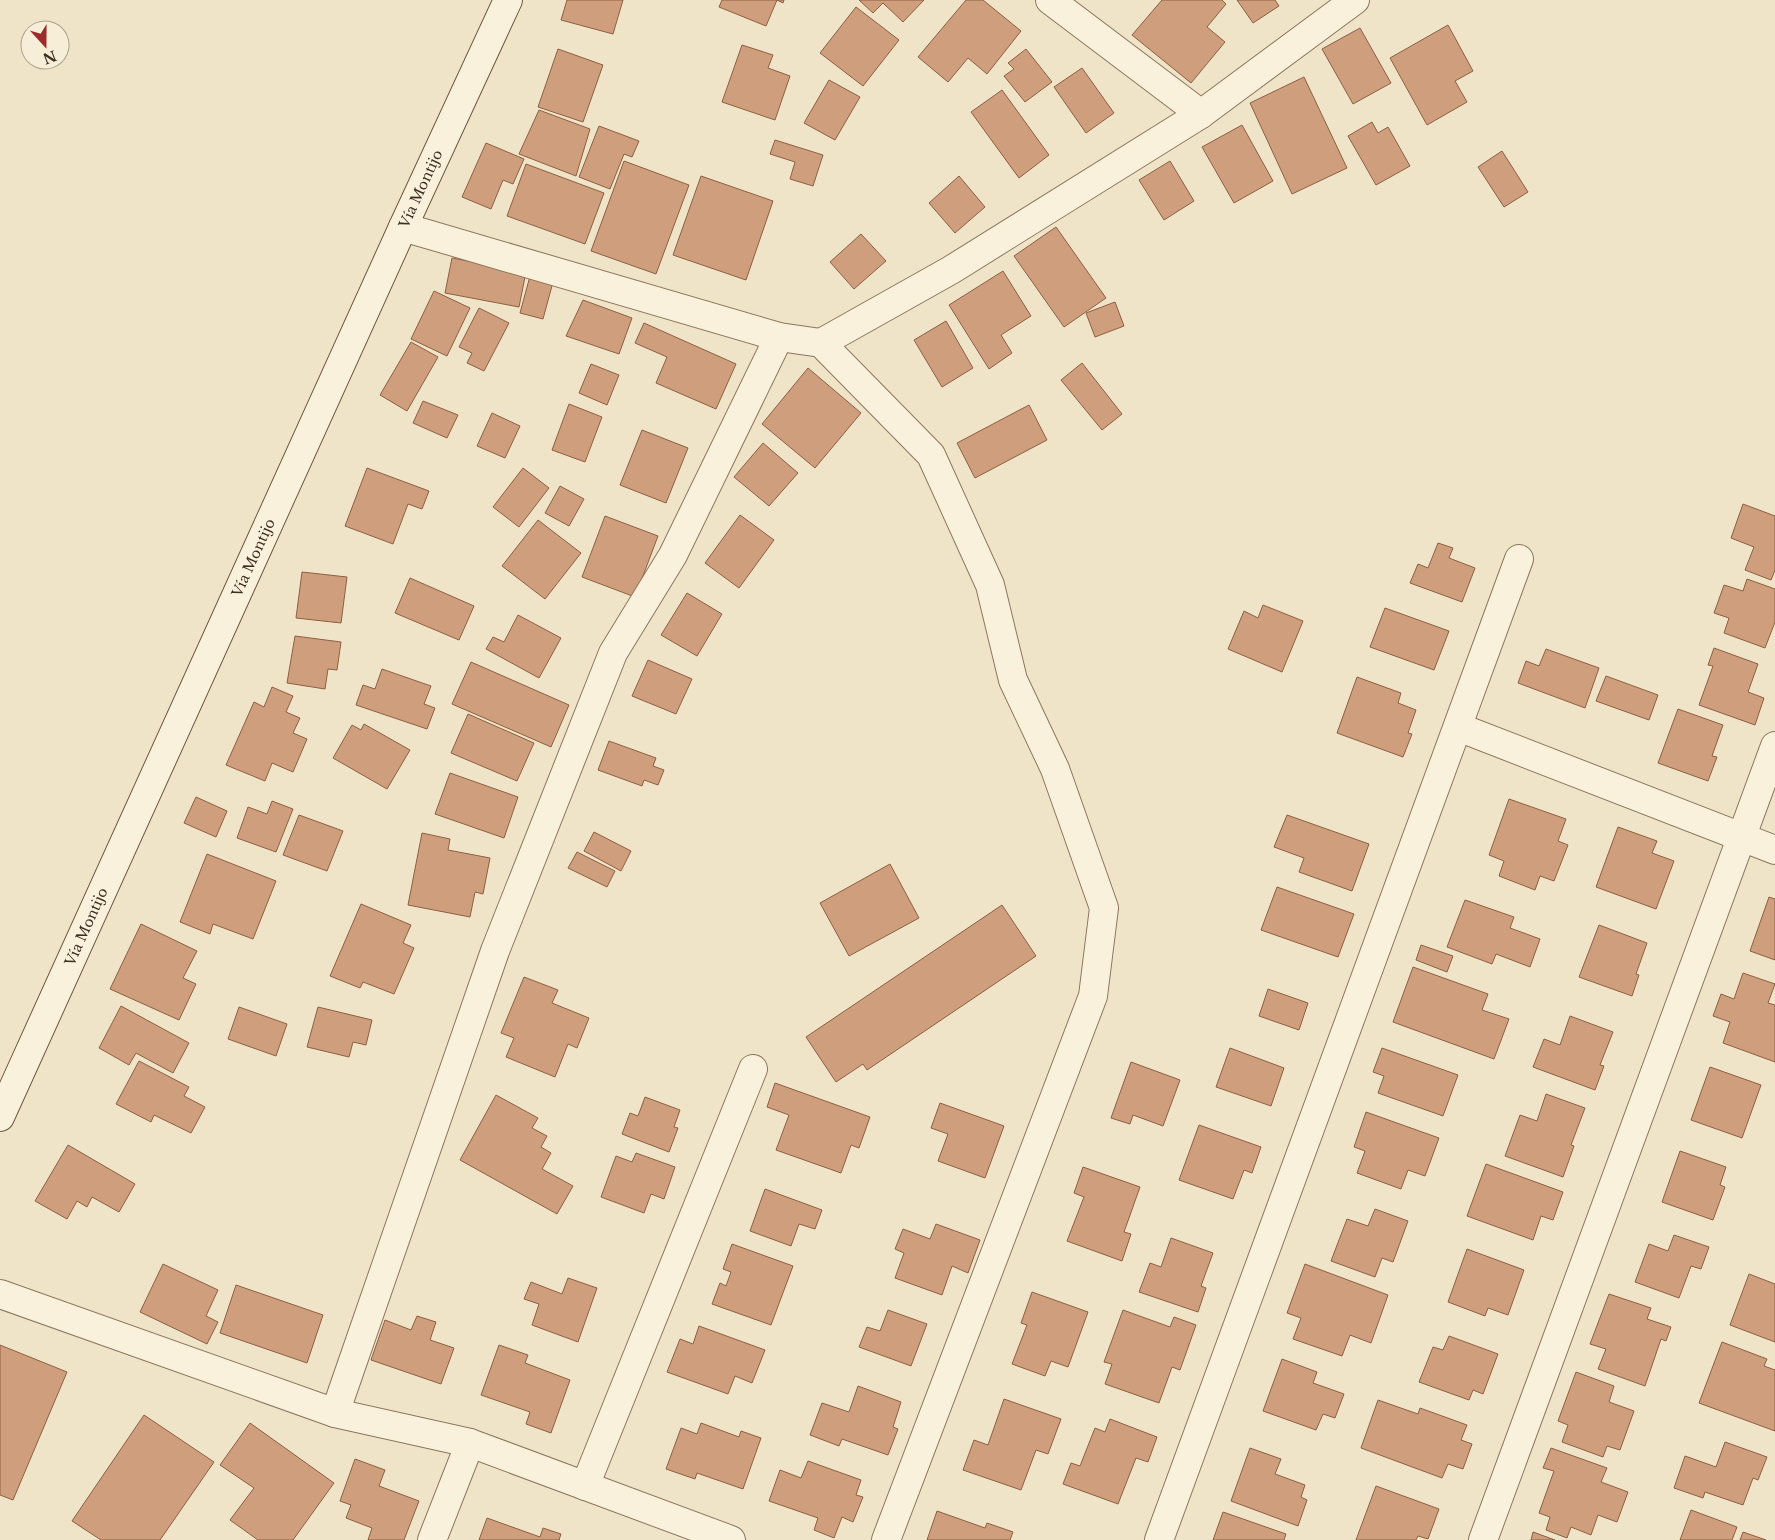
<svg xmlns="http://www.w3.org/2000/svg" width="1775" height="1540" viewBox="0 0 1775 1540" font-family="'Libre Baskerville',serif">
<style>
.building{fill:#cf9f7d;stroke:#8d5f41}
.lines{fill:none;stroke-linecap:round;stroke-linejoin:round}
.street-casing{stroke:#8d765c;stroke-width:30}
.secondary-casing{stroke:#6f573f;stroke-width:30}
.street{stroke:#faf1dc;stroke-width:28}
.secondary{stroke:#faf1dc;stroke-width:28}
.labels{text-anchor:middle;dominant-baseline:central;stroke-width:5;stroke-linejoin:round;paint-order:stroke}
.street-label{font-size:14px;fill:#3d2e20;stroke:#f7eed8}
</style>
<rect width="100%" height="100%" fill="#f0e4c8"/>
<g class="building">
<path d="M567 0H623L613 34 561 20Z"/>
<path d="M722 0H784L783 3 777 0 766 26 719 7Z"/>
<path d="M859 0H924L903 22 883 3 873 13Z"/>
<path d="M966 0H983L1021 31 987 74 968 58 948 82 918 57Z"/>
<path d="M1162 0H1222L1226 4 1207 27 1225 42 1191 83 1132 35Z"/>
<path d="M1237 0H1275L1279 6 1253 23Z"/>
<path d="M856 7 899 40 863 86 820 53Z"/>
<path d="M1448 25 1473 71 1455 81 1467 102 1427 125 1390 58Z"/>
<path d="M1360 28 1391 83 1353 104 1322 49Z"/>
<path d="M742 45 773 55 768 68 790 76 775 120 722 102Z"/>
<path d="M558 49 603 65 583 122 538 107Z"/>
<path d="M1026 49 1052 82 1025 102 1004 76 1014 69 1008 63Z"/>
<path d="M1082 68 1114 113 1086 133 1054 87Z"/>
<path d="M1304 77 1347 168 1292 194 1250 103Z"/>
<path d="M829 80 860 97 835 140 804 123Z"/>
<path d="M1002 90 1049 155 1019 178 971 112Z"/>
<path d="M539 110 590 129 576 176 519 154Z"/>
<path d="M1372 122 1378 133 1388 127 1410 166 1376 185 1348 136Z"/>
<path d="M1242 125 1273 181 1234 203 1202 147Z"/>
<path d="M599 126 639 141 632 157 624 154 610 189 579 177Z"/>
<path d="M775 140 823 155 813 186 790 179 795 162 770 154Z"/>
<path d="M486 143 524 159 513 184 503 180 491 209 462 197Z"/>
<path d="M1502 151 1528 192 1504 207 1478 167Z"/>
<path d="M624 161 689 185 656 274 591 251Z"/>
<path d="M1170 161 1194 201 1164 220 1139 180Z"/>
<path d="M526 164 604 193 585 244 507 216Z"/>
<path d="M701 176 773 201 746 280 673 255Z"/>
<path d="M959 176 985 207 955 233 929 203Z"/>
<path d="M1056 227 1106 298 1064 327 1014 256Z"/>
<path d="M861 234 886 261 854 289 830 262Z"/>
<path d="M452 258 526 272 519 307 445 293Z"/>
<path d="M1003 271 1031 316 1001 335 1012 353 989 369 949 305Z"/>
<path d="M530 276 553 282 543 319 520 313Z"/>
<path d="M434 291 470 308 447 356 411 339Z"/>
<path d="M583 300 632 318 619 354 566 336Z"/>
<path d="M1115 302 1124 326 1095 337 1086 313Z"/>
<path d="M479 308 509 323 484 371 467 363 472 353 459 347Z"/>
<path d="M946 321 973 368 942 387 914 340Z"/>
<path d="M644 323 736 364 716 409 656 383 667 357 635 343Z"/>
<path d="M411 342 438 357 407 411 380 395Z"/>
<path d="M1082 363 1122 414 1102 430 1061 380Z"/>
<path d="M591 364 619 375 607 405 579 393Z"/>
<path d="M808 368 861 413 815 468 762 424Z"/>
<path d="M423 401 458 415 447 438 413 423Z"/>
<path d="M569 404 602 417 585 462 552 450Z"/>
<path d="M1029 405 1047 440 975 478 957 443Z"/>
<path d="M492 413 520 426 505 458 477 446Z"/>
<path d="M642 430 688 448 666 503 620 485Z"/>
<path d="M763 443 798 473 769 506 734 477Z"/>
<path d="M367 468 429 491 422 509 408 504 393 544 345 526Z"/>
<path d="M523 468 549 488 519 527 493 507Z"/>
<path d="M560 486 584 499 569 526 545 513Z"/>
<path d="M1743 504 1775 516V570L1771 580 1745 570 1754 547 1731 538Z"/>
<path d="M740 515 774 540 739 588 705 563Z"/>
<path d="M605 516 658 536 635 597 582 577Z"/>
<path d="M538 520 581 553 545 599 502 566Z"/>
<path d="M1438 543 1453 548 1449 558 1475 568 1462 602 1410 583 1418 564 1428 568Z"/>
<path d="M302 572 347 577 341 623 296 618Z"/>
<path d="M410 578 474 606 459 640 395 613Z"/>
<path d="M1747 579 1775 589V622L1765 648 1724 633 1729 618 1714 613 1724 585 1743 591Z"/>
<path d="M687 593 722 614 697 656 661 635Z"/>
<path d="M1263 605 1303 621 1282 672 1228 649 1244 611 1258 618Z"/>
<path d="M1385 608 1449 631 1434 670 1370 647Z"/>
<path d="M518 615 561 638 539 678 486 649 493 637 504 642Z"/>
<path d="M295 636 341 642 337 670 328 669 325 689 287 683Z"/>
<path d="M1714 648 1758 664 1748 692 1764 698 1755 725 1699 705 1713 666 1708 665Z"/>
<path d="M1546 649 1599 668 1585 708 1518 683 1526 661 1539 666Z"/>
<path d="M648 660 692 679 676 714 632 696Z"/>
<path d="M471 662 569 705 551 747 452 704Z"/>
<path d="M382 669 431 686 424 704 435 708 427 729 356 705 363 685 375 689Z"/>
<path d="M1606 676 1658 695 1649 720 1596 701Z"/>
<path d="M1357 677 1401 693 1398 703 1416 710 1408 733 1412 734 1403 757 1337 733Z"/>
<path d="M272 687 293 696 286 712 300 718 293 733 307 739 293 772 272 763 265 781 226 765 254 702 264 707Z"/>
<path d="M1678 709 1723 725 1712 756 1717 757 1708 781 1658 763Z"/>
<path d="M468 714 534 743 517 781 451 753Z"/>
<path d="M364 724 410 750 387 789 333 758 352 725 361 730Z"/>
<path d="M609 741 656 758 653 766 664 770 658 785 644 780 642 786 598 770Z"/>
<path d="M450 773 518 797 504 838 435 814Z"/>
<path d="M196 797 227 811 216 837 184 823Z"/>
<path d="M1509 799 1566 819 1558 841 1568 845 1554 881 1540 876 1535 890 1499 876 1504 861 1489 855Z"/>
<path d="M272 801 293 809 276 852 237 838 248 807 267 814Z"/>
<path d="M299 815 343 831 327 871 283 855Z"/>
<path d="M1287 815 1369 844 1352 891 1299 872 1304 858 1274 847Z"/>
<path d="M1618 827 1657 841 1652 853 1674 861 1656 909 1596 887Z"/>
<path d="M594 832 631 851 621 871 584 851Z"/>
<path d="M422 833 450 839 448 850 490 858 483 894 475 892 470 917 408 905Z"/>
<path d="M577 852 615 871 607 887 568 868Z"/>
<path d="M207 854 276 881 253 939 213 924 210 934 180 922Z"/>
<path d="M890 864 919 918 849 956 820 903Z"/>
<path d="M1277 887 1354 914 1338 957 1261 930Z"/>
<path d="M1769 897 1775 899V960L1750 951Z"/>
<path d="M1465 900 1514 917 1510 928 1540 939 1530 967 1496 954 1492 964 1447 947Z"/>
<path d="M361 904 411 925 403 943 414 948 394 994 363 982 360 988 330 976Z"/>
<path d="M1002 905 1036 956 867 1070 863 1064 836 1082 806 1037Z"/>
<path d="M141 924 197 951 183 978 196 984 179 1020 110 989Z"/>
<path d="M1599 925 1647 943 1636 974 1639 975 1632 996 1579 977Z"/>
<path d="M1421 945 1453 956 1447 972 1416 960Z"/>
<path d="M1413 967 1488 994 1482 1010 1509 1019 1494 1059 1393 1022Z"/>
<path d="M1743 973 1775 984 1768 1003 1775 1005V1062L1723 1043 1730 1022 1713 1016 1721 994 1734 999Z"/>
<path d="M524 977 558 990 552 1003 589 1018 577 1048 568 1044 555 1077 506 1057 514 1038 501 1033Z"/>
<path d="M1268 989 1308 1003 1299 1030 1259 1016Z"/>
<path d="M121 1006 189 1043 173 1073 136 1053 129 1065 99 1048Z"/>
<path d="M239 1007 287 1024 276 1056 228 1039Z"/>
<path d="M318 1007 372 1020 366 1045 353 1042 349 1057 307 1047Z"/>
<path d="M1570 1016 1613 1032 1600 1065 1604 1066 1595 1090 1533 1067 1544 1039 1560 1045Z"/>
<path d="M1230 1048 1284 1068 1271 1106 1216 1087Z"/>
<path d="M1382 1048 1458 1075 1443 1116 1378 1093 1384 1076 1373 1072Z"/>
<path d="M139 1061 189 1087 184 1096 205 1107 191 1133 154 1115 151 1122 116 1104Z"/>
<path d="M1131 1062 1180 1080 1163 1126 1133 1115 1130 1124 1111 1118Z"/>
<path d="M1710 1067 1761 1085 1742 1138 1691 1120Z"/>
<path d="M775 1083 870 1117 859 1148 851 1145 841 1173 776 1150 789 1115 767 1107Z"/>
<path d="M1546 1094 1585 1108 1571 1145 1574 1146 1563 1177 1505 1156 1520 1115 1537 1121Z"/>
<path d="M496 1095 538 1118 532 1128 547 1136 541 1147 551 1153 542 1169 573 1186 557 1214 460 1160Z"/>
<path d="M645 1097 680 1110 674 1127 678 1128 669 1152 622 1134 630 1113 638 1116Z"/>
<path d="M940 1103 1004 1126 985 1178 938 1161 948 1134 931 1128Z"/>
<path d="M1366 1112 1439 1138 1425 1176 1408 1170 1401 1189 1357 1173 1365 1151 1354 1147Z"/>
<path d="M1199 1125 1261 1147 1252 1173 1244 1170 1233 1199 1179 1180Z"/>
<path d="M68 1145 135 1184 119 1212 92 1197 87 1207 77 1201 67 1219 35 1201Z"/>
<path d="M1680 1151 1726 1167 1720 1185 1725 1187 1713 1220 1662 1202Z"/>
<path d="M636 1153 675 1167 664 1199 651 1194 644 1213 601 1197 616 1156 632 1162Z"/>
<path d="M1486 1164 1563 1192 1553 1220 1541 1216 1533 1240 1467 1216Z"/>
<path d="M1083 1167 1140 1187 1124 1232 1131 1234 1122 1261 1067 1241 1084 1197 1074 1193Z"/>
<path d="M765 1189 822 1210 815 1229 799 1224 791 1246 750 1231Z"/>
<path d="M1375 1209 1408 1221 1393 1262 1382 1258 1375 1277 1331 1261 1347 1219 1368 1226Z"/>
<path d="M936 1224 980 1240 968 1273 952 1266 942 1295 895 1278 904 1253 895 1249 903 1229 930 1239Z"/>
<path d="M1674 1235 1709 1247 1701 1269 1691 1266 1679 1298 1635 1282 1649 1244 1668 1251Z"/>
<path d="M1171 1238 1213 1253 1201 1286 1206 1288 1198 1312 1139 1292 1150 1263 1161 1267Z"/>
<path d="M732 1244 793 1266 771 1325 712 1304 720 1283 726 1286 731 1272 723 1269Z"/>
<path d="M1467 1249 1524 1270 1508 1315 1488 1308 1485 1316 1448 1302Z"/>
<path d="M163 1264 218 1290 206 1316 218 1322 207 1344 140 1312Z"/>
<path d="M1305 1264 1388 1295 1371 1343 1350 1335 1342 1356 1293 1339 1301 1318 1287 1313Z"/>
<path d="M1749 1274 1775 1284V1342L1730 1325Z"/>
<path d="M568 1278 597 1288 578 1342 532 1325 539 1304 524 1299 531 1282 562 1294Z"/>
<path d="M236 1285 323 1315 307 1363 220 1333Z"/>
<path d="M1032 1292 1088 1312 1068 1367 1051 1361 1045 1376 1012 1364 1027 1325 1021 1323Z"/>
<path d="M1609 1294 1651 1308 1647 1319 1671 1327 1666 1341 1661 1339 1645 1386 1598 1369 1606 1349 1590 1344Z"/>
<path d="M888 1310 927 1324 911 1366 859 1347 867 1327 880 1331Z"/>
<path d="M1123 1310 1170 1327 1174 1317 1196 1325 1180 1370 1172 1367 1159 1403 1105 1384 1112 1364 1104 1362Z"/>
<path d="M417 1316 436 1322 430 1340 454 1348 441 1384 371 1360 385 1320 411 1330Z"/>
<path d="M699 1326 765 1350 752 1383 735 1376 728 1394 667 1372 680 1339 693 1344Z"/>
<path d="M1449 1336 1498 1354 1483 1394 1473 1390 1469 1400 1419 1382 1433 1347 1443 1350Z"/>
<path d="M1722 1342 1767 1359 1764 1366 1775 1370V1431L1699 1403Z"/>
<path d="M0 1345 67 1372 13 1500 0 1495Z"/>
<path d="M499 1345 528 1355 525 1363 570 1380 551 1433 526 1424 530 1412 481 1395Z"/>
<path d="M1282 1359 1317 1372 1313 1383 1344 1394 1335 1418 1323 1414 1316 1430 1263 1411Z"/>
<path d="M1576 1372 1614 1386 1609 1402 1634 1411 1620 1450 1607 1446 1603 1457 1562 1442 1568 1425 1558 1421Z"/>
<path d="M858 1386 901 1402 893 1427 898 1429 888 1455 842 1439 839 1446 810 1435 822 1403 849 1412Z"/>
<path d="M1004 1399 1061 1419 1048 1454 1036 1450 1021 1490 963 1470 974 1440 988 1445Z"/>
<path d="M1378 1400 1418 1414 1420 1408 1467 1425 1461 1440 1472 1444 1463 1469 1448 1464 1442 1478 1361 1448Z"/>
<path d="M144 1415 214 1462 160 1540H101L72 1521Z"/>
<path d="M1110 1419 1157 1437 1148 1462 1136 1458 1118 1504 1063 1484 1071 1463 1080 1466 1095 1428 1105 1432Z"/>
<path d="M250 1423 334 1483 293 1540H258L230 1520 254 1488 220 1465Z"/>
<path d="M701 1423 739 1437 741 1431 761 1438 743 1489 697 1473 695 1479 666 1469 681 1428 697 1434Z"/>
<path d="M1725 1442 1767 1457 1758 1480 1753 1478 1743 1505 1705 1492 1703 1498 1674 1488 1685 1456 1716 1467Z"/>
<path d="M1250 1448 1281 1459 1275 1474 1305 1485 1301 1497 1307 1500 1298 1526 1231 1501Z"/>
<path d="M1551 1448 1607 1468 1601 1482 1628 1492 1617 1522 1598 1515 1591 1535 1571 1527 1567 1538 1546 1530 1550 1517 1539 1513 1554 1471 1543 1468Z"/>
<path d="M355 1459 385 1470 379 1486 419 1501 404 1540H368L372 1528 346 1518 351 1505 340 1501Z"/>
<path d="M808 1461 861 1480 856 1495 863 1497 853 1522 842 1517 834 1538 814 1530 818 1518 769 1501 780 1470 801 1478Z"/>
<path d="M1376 1486 1439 1509 1428 1539 1418 1536 1416 1540H1356Z"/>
<path d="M1691 1510 1737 1527 1732 1540H1680Z"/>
<path d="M937 1511 985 1528 987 1523 1013 1532 1010 1540H927Z"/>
<path d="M1223 1512 1286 1534 1284 1540H1213Z"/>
<path d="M487 1518 540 1537 543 1528 561 1534 559 1540H479Z"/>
<path d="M1533 1532 1555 1540H1531Z"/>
<path d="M1743 1532 1766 1540H1740Z"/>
</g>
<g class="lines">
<g class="street-casing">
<g id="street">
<path d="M1050 0 1201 114"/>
<path d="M403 227 779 337 821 343 931 455 990 585 1013 680 1055 769 1104 908 1093 996 886 1540"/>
<path d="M821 343 951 270 1201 114 1355 0"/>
<path d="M1458 727 1775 850"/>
<path d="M0 1294 335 1413 470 1443 731 1540"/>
<path d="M335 1413 495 951 613 653 673 555 779 337"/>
<path d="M585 1486 753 1069"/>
<path d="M432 1540 470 1443"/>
<path d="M1159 1540 1519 559"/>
<path d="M1483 1540 1775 746"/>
</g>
</g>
<g class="secondary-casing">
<g id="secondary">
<path id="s1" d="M0 1117 403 227 508 0"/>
</g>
</g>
<use href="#street" class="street"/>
<use href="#secondary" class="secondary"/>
</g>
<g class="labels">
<g class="street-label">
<text stroke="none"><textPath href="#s1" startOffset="1019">Vía Montijo</textPath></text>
<text stroke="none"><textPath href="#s1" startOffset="614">Vía Montijo</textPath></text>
<text stroke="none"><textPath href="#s1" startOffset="209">Vía Montijo</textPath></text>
</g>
</g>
<g transform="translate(45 45) rotate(159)"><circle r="24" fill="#f7eed8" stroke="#ada18e"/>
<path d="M0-4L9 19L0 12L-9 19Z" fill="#9e2a2b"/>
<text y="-8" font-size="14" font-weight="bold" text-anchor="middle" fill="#3d2e20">N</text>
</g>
</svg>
